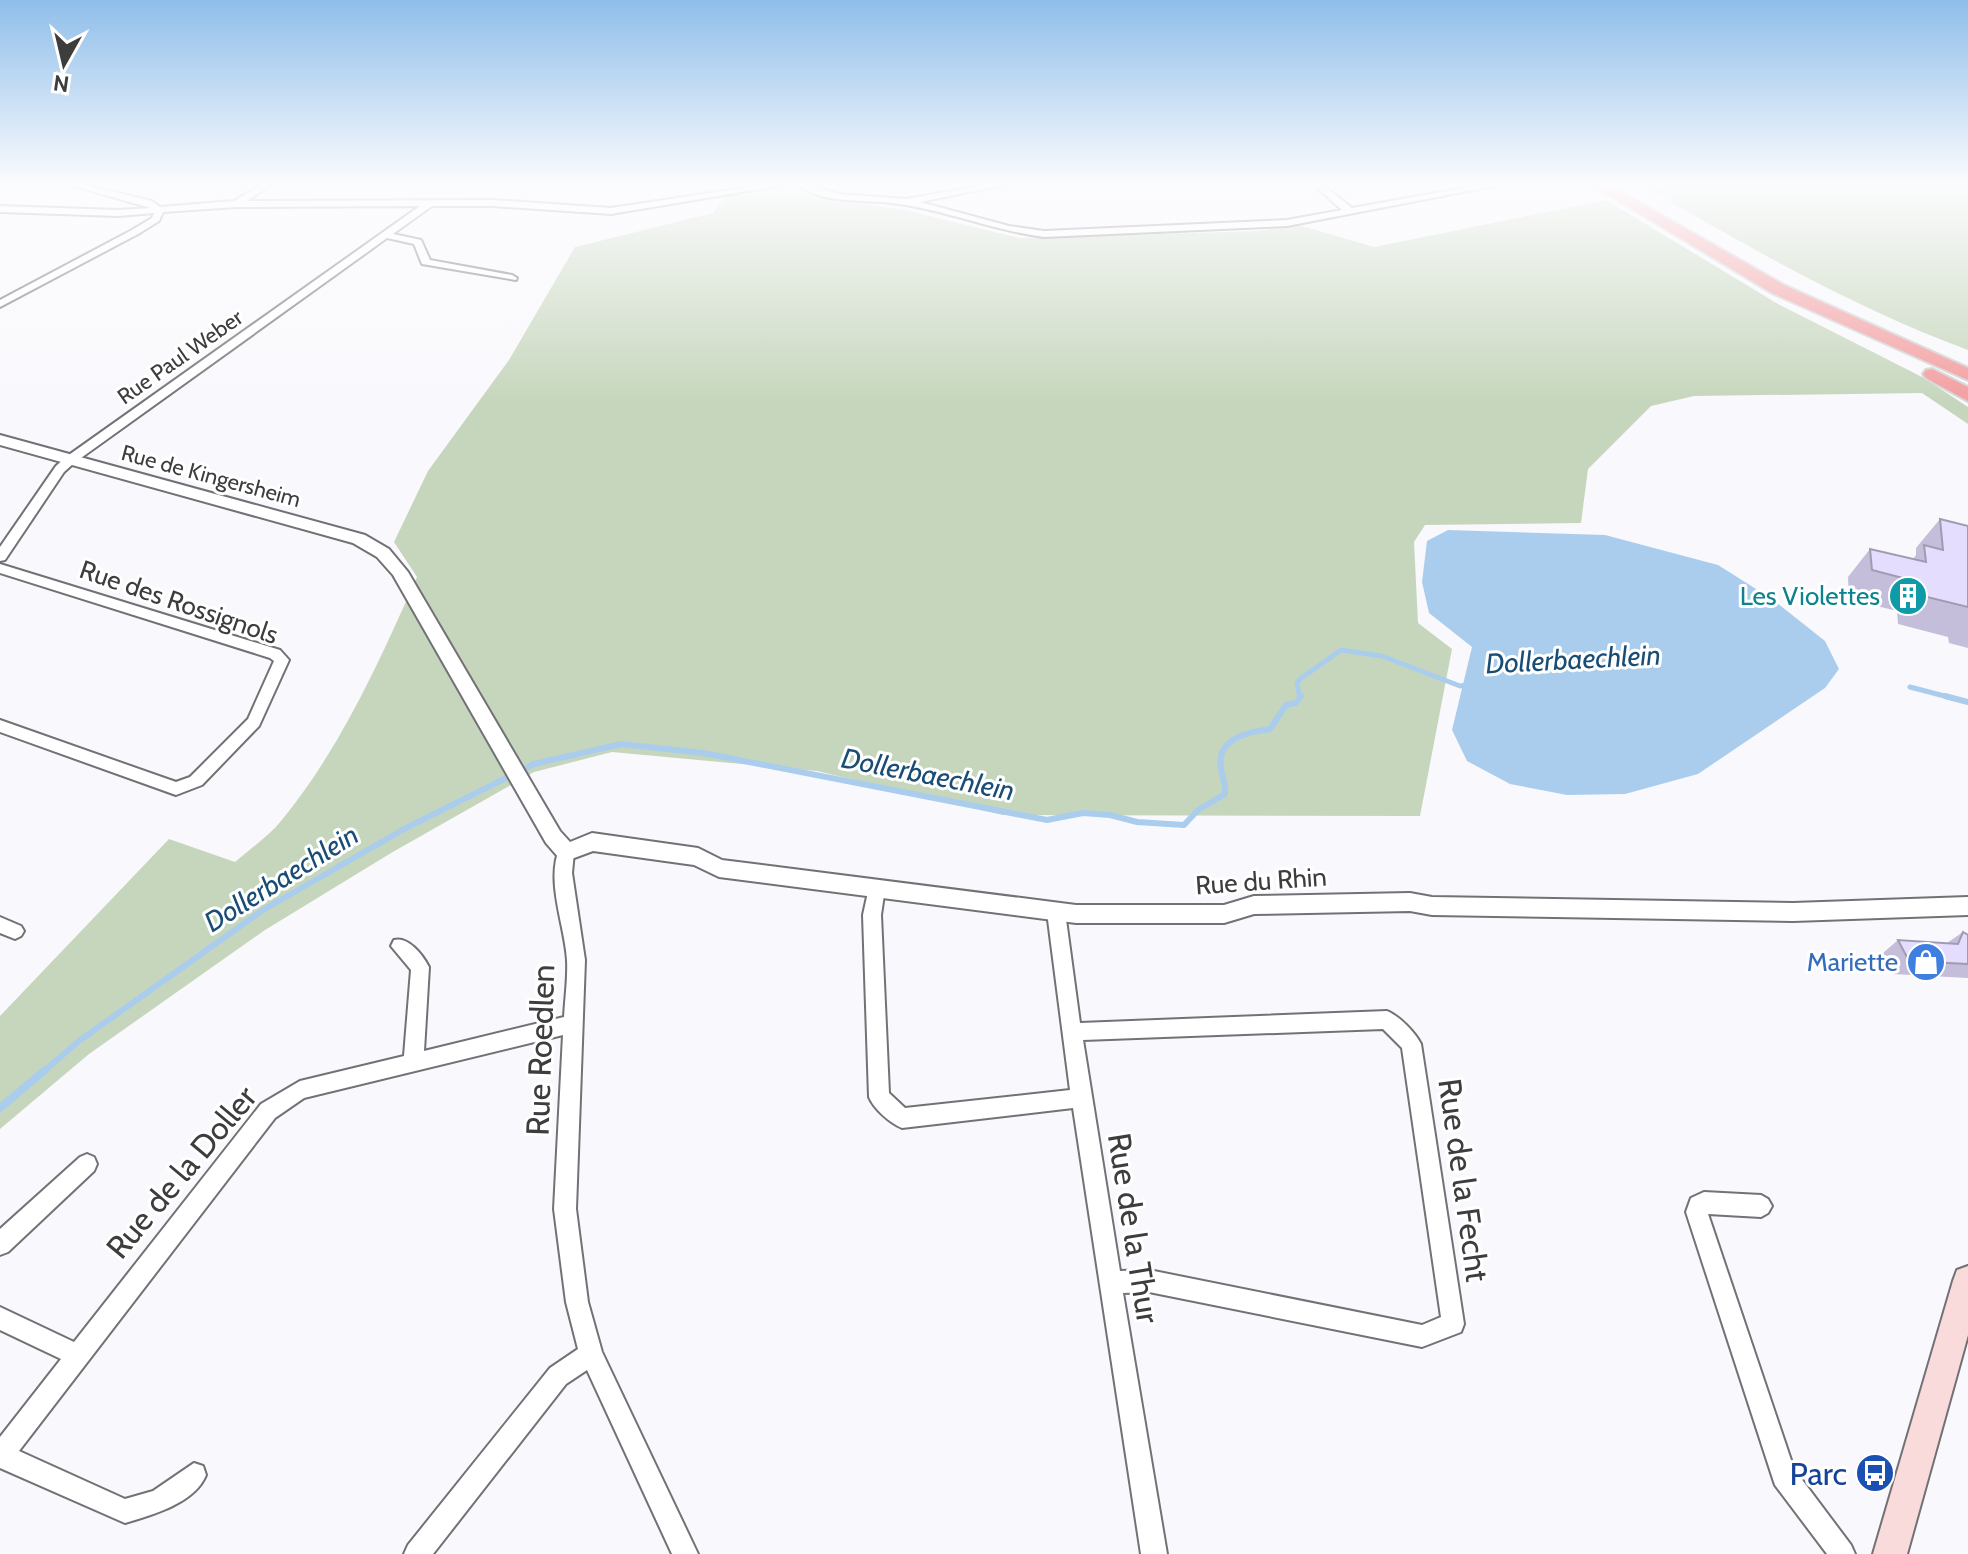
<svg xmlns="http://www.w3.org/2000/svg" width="1968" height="1554" viewBox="0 0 1968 1554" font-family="Cabin,sans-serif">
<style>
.green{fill:#c6d6bc}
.water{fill:#abcded}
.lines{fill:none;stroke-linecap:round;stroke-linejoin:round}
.stream-far2{stroke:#abcded;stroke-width:5}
.stream-far1{stroke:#abcded;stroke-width:6}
.stream{stroke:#abcded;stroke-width:8}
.minor-casing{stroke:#727175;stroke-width:4}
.tertiary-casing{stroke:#727175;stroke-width:4}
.secondary-casing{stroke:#727175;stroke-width:4}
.trunk-casing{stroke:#d4d4d5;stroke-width:4}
.minor{fill:#fff;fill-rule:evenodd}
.tertiary{fill:#fff;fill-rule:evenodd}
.secondary{fill:#fadbdb;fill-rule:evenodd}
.trunk{fill:#f39e9f;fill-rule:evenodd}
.wall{fill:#c4beda}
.building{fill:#e4ddfe;stroke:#a09bb2;stroke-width:2}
.labels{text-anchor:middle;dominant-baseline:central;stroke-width:6;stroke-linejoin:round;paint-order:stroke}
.far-street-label{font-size:22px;fill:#3d3d3e;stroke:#fff}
.culture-label{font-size:26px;fill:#0d838f;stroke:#fff;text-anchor:end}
.street-label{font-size:26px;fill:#3d3d3e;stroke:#fff}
.shop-label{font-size:26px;fill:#366cbe;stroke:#fff;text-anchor:end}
.water-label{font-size:28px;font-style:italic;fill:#1a4d76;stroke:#fff}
.near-street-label{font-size:32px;fill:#3d3d3e;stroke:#fff}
.near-transit-label{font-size:32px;fill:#164399;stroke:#fff;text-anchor:end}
</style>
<rect width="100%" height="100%" fill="#f9f8fc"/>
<g class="green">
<path d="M1671 185H1968V350C1855 308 1752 249 1648 189Z"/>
<path d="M727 195H803L905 210 1019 238 1259 231 1299 225 1374 247 1606 200 1778 304 1924 378 1968 407V424L1922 393 1694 396 1651 406 1588 469 1581 523 1425 525 1414 542 1418 623 1452 649 1420 816 1003 815 817 771 612 752 534 772 391 853 265 930 89 1054 0 1129V1016L169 839 235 862C250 849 269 836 281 821 341 748 379 662 417 577L394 542 428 471 509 360 575 247 713 213Z"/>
</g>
<path class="water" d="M1448 530 1605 535 1718 565 1772 599 1825 641 1839 669 1825 688 1698 774 1625 794 1567 795 1510 784 1467 761 1452 730 1472 647 1429 613 1422 582 1427 541Z"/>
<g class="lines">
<g class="stream-far2">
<path d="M1910 687 1952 698"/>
<path d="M1300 698 1297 684 1300 679 1341 650 1382 656 1460 686 1467 685"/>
</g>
<g class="stream-far1">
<path d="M1945 696 1968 702"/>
<path d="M43 1072 79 1041 263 910 406 828 534 764 621 744 703 753 1047 820 1083 813 1110 815 1137 822 1184 825 1198 810 1225 794C1226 784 1222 777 1221 768 1216 739 1247 732 1270 729L1286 705 1296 703 1301 696"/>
</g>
<path class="stream" d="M0 1108 45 1070"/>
<g class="minor-casing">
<g id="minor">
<path d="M70 185H85L152 201 160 207 234 201 261 185H271L247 201 493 200 611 208 763 185H784L611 214 493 206H432L393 234 421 240 430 260 512 275 517 278 516 280 422 264 414 244 387 238 74 463 64 472 5 560 0 561V547L56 466 66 457 420 206 236 207 163 212 159 221 138 234 0 307V300L132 230 152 218 154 213 118 216 0 212V206L118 210 151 208Z"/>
<path d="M798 185H809L839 194 906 199 985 185H1003L920 202 1009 226 1044 231 1287 220 1342 210 1314 185H1323L1352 208 1481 185H1499L1287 226 1044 237C989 230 937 206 881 202 854 200 820 202 798 185Z"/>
<path d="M0 564 280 650 289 660 259 726 202 785 176 795 0 732V720L176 782 190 777 248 719 274 661 270 658 0 573Z"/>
<path d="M566 845 572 847 574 852 572 873 585 960 576 1209 588 1302 602 1352 698 1554H672L587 1370 566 1384 433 1554H404L408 1545 550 1368 578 1349 566 1302 554 1209 563 1035 304 1098 275 1118 19 1451 125 1499 153 1491 194 1463 203 1466 206 1475C195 1503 152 1515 125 1523L0 1468V1437L61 1359 0 1330V1307L74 1342 261 1104 300 1081 404 1056 411 970 391 946 394 940C408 936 423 955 429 967L424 1051 564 1017C565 998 568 979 567 960 565 925 545 881 560 847Z"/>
<path d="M876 881 882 883 885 888 881 915 889 1093 905 1108 1070 1090 1047 912 1050 907 1056 904 1062 907 1065 912 1080 1023 1387 1011C1399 1016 1415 1032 1421 1044L1464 1324 1461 1332 1422 1347 1149 1292 1123 1293 1167 1554H1141L1073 1108 902 1128C890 1123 874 1109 869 1097L863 915 870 883ZM1383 1029 1402 1048 1441 1317 1422 1325 1149 1270 1120 1271 1083 1040Z"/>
<path d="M0 917 21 926 24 931 21 936 15 939 0 933Z"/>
<path d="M87 1154 94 1157 97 1164 94 1171 8 1252 0 1255V1229L80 1157Z"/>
<path d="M1704 1192 1761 1195 1768 1199 1772 1206 1768 1213 1761 1217 1708 1214 1794 1469 1851 1545 1855 1554H1827L1775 1485 1772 1476 1686 1212 1691 1198Z"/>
</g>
</g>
<g class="tertiary-casing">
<path id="tertiary" d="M0 435 365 535 389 549 408 572 560 831 570 842 592 833 698 848 722 860 1076 905H1224L1254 896 1410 893 1432 897 1793 903 1968 897V915L1793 921 1432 915 1410 911 1254 914 1224 923H1076L719 877 694 865 593 851 566 861 559 858 546 843 393 575 377 557 353 543 0 445Z"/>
</g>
<g class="secondary-casing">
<path id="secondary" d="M1968 1266V1335L1907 1554H1873L1953 1281 1957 1270Z"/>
</g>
<g class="trunk-casing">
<g id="trunk">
<path d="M1592 185H1609L1784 285 1968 368V380L1772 293Z"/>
<path d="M1932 369 1968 387V401L1926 378 1923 374 1926 370Z"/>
</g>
</g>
<use href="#minor" class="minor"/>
<use href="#tertiary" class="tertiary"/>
<use href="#secondary" class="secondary"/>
<use href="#trunk" class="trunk"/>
</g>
<g class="wall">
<path d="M1940 519 1968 526V648L1949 643 1948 637 1898 624 1897 611 1849 599 1848 577 1870 549 1913 559 1916 555V548Z"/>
<path d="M1963 932 1968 935V978L1893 974 1883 953 1898 940 1947 943Z"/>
</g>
<g class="building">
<path d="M1940 519 1968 526V607L1923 596 1922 583 1872 570 1870 549 1926 562 1924 545 1943 550Z"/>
<path d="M1963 932 1968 935V964L1909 961 1898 940 1958 944Z"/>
</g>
<linearGradient id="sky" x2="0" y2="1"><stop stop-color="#8fbeea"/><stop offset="0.46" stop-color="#fcfcfe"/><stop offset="1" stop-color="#fcfcfe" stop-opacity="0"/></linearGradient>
<rect width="1968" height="402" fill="url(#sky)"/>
<defs>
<g id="building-disc" transform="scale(2)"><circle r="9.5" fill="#0f9aa8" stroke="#fff"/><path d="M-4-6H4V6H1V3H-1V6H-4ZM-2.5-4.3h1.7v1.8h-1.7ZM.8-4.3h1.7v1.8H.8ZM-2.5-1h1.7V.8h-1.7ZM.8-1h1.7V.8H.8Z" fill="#fff"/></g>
<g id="shop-disc" transform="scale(2)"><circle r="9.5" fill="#3f7fe0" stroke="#fff"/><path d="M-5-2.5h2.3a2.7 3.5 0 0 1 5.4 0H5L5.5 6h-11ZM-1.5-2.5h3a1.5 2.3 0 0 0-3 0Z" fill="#fff"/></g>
<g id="bus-disc" transform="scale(2)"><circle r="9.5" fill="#1a4fb4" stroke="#fff"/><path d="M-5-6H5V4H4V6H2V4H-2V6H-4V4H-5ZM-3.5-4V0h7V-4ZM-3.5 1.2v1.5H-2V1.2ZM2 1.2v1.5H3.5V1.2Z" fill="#fff"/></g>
</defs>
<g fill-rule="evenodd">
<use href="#building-disc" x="1908" y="596"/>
<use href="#shop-disc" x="1926" y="962"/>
<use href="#bus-disc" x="1875" y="1473"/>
</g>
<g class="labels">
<g class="far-street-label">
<text transform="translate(180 357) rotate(-35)">Rue Paul Weber</text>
<text transform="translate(211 476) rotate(15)">Rue de Kingersheim</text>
</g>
<g class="culture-label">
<text x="1880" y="596">Les Violettes</text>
</g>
<g class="street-label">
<text transform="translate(179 602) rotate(19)">Rue des Rossignols</text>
<text transform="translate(1261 881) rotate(-4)">Rue du Rhin</text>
</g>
<g class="shop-label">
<text x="1898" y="962">Mariette</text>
</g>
<g class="water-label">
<text transform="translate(1573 659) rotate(-3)">Dollerbaechlein</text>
<text transform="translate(928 774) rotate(11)">Dollerbaechlein</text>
<text transform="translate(281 878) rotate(-32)">Dollerbaechlein</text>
</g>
<g class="near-street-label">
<text transform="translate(540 1050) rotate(-88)">Rue Roedlen</text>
<text transform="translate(181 1172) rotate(-50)">Rue de la Doller</text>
<text transform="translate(1464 1180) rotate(82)">Rue de la Fecht</text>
<text transform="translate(1134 1228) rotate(81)">Rue de la Thur</text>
</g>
<g class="near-transit-label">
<text x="1847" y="1473">Parc</text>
</g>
</g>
<g transform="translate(64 64) rotate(188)" stroke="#ffffff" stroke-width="6" paint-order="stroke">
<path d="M0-6L14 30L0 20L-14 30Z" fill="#3d3d3e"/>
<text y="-12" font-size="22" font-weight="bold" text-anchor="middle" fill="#3d3d3e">N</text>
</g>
</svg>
